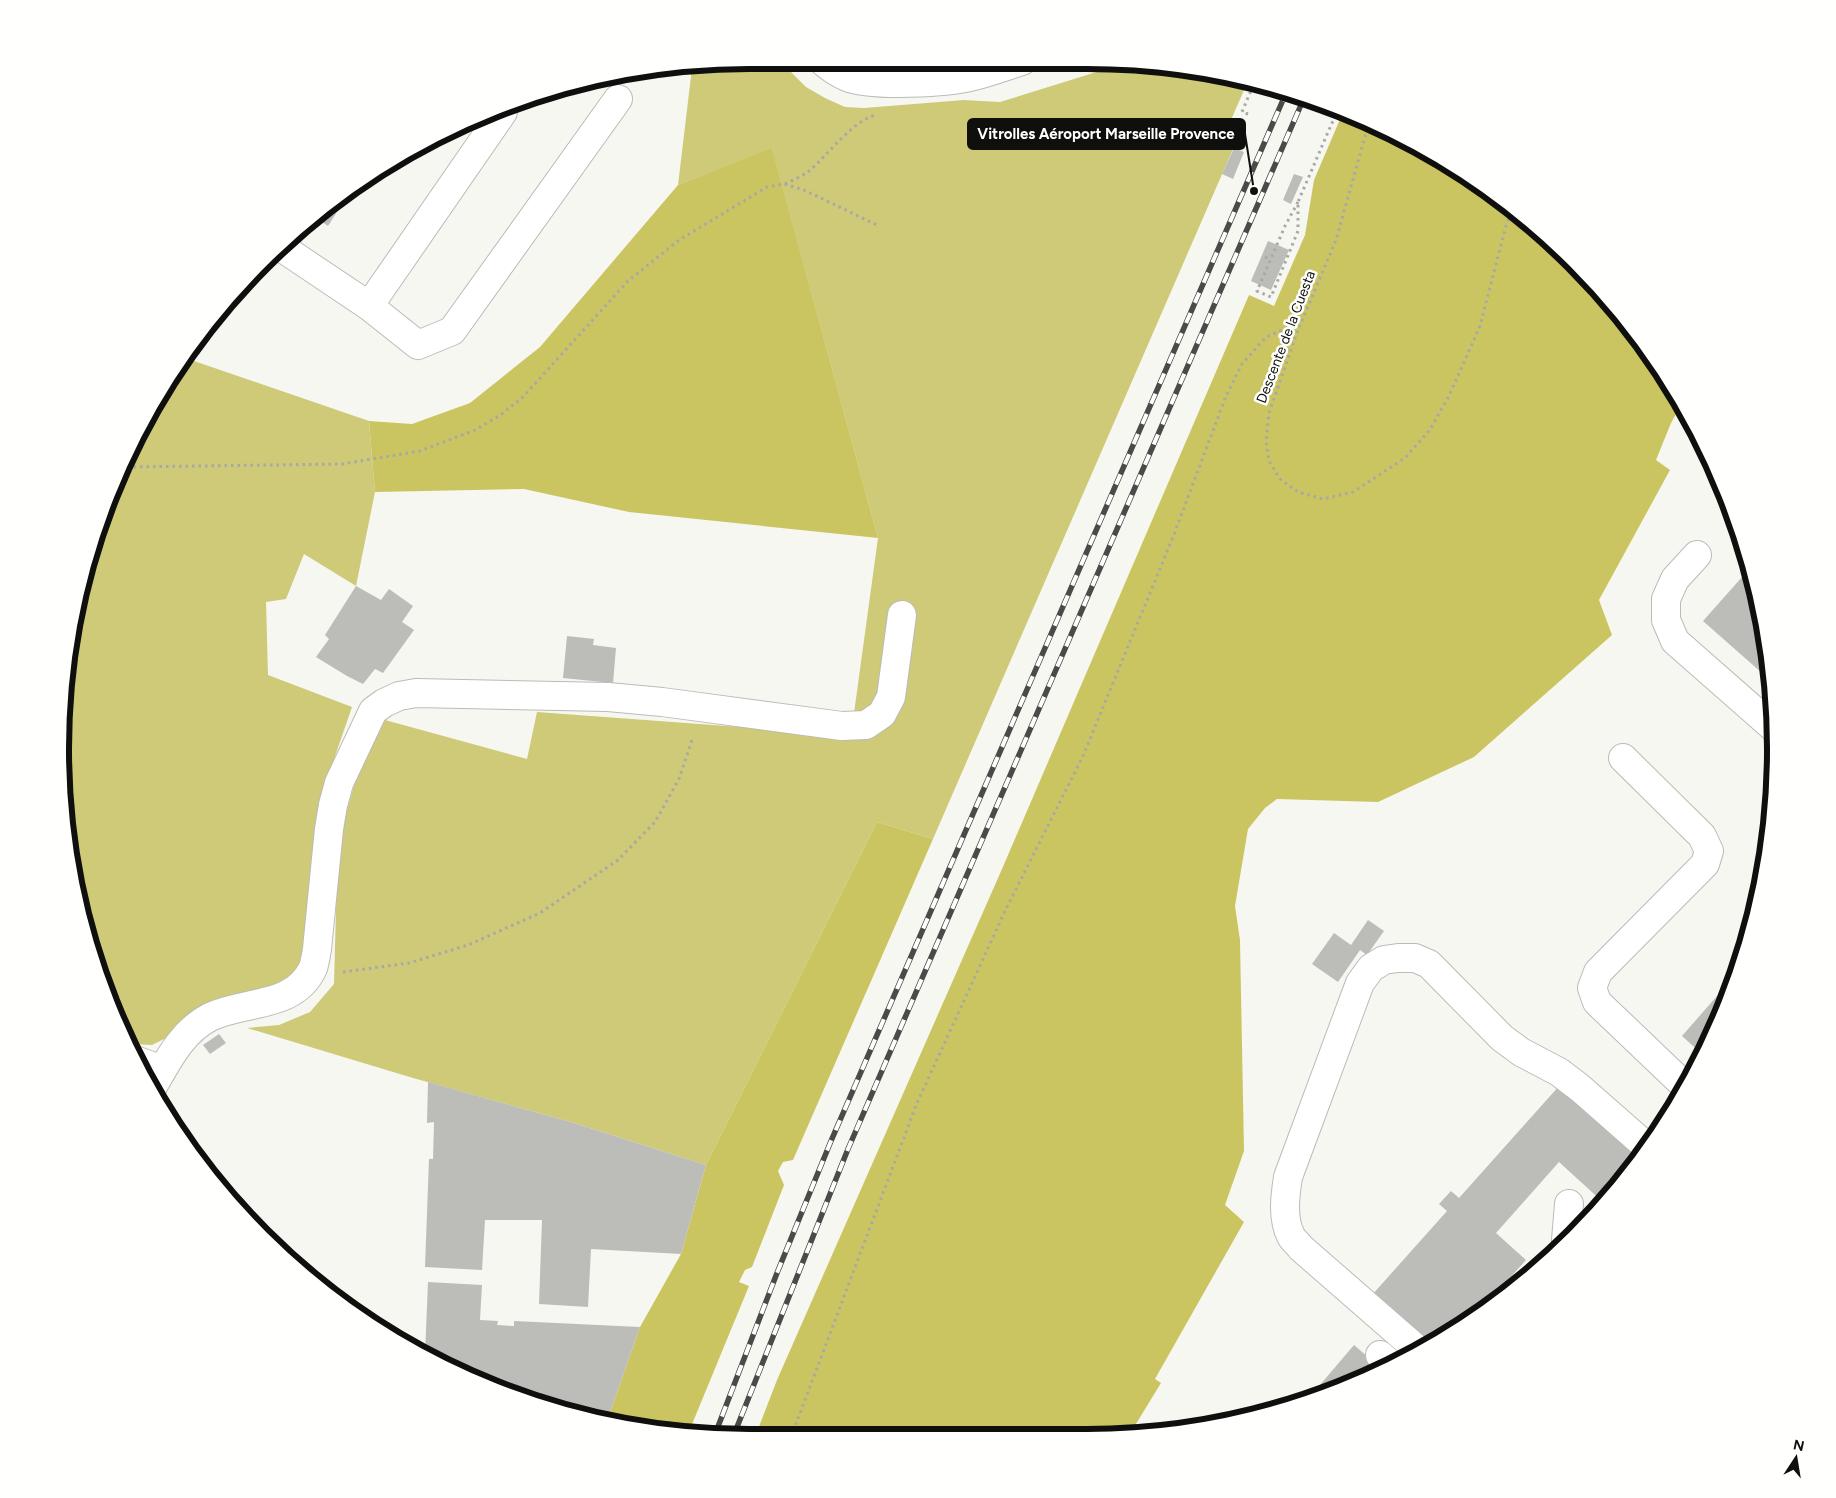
<svg xmlns="http://www.w3.org/2000/svg" width="1836" height="1498" viewBox="0 0 1836 1498" font-family="Figtree,sans-serif">
<style>
.green{fill:#ceca78}
.forest{fill:#cbc561}
.building{fill:#bcbcb8}
.lines{fill:none;stroke-linecap:round;stroke-linejoin:round}
.minor-casing{stroke:#bbbbb7;stroke-width:30}
.path{stroke:#a8a8a5;stroke-width:3;stroke-dasharray:2.5 4;stroke-linecap:butt}
.minor{stroke:#fff;stroke-width:28}
.rail-casing{stroke:#4a4a48;stroke-width:5.5}
.rail{stroke:#fffffe;stroke-width:4;stroke-dasharray:11;stroke-linecap:butt}
.labels{text-anchor:middle;dominant-baseline:central;stroke-width:5;stroke-linejoin:round;paint-order:stroke}
.street-label{font-size:14px;fill:#0f0f0e;stroke:#fffffe}
.rim{fill:none;stroke:#0f0f0e;stroke-width:6}
.leader{fill:none;stroke:#0f0f0e;stroke-width:2}
.callout-dot{fill:#0f0f0e;stroke:#fffffe;stroke-width:2}
.callout{fill:#0f0f0e;stroke:#0f0f0e;stroke-width:2}
.callout-label{font-size:15px;text-anchor:middle;font-weight:bold;fill:#fff}
</style>
<rect width="100%" height="100%" fill="#f7f7f2"/>
<g class="green">
<path d="M749 60H783L792 73 806 87 825 98 845 107 864 108 964 100 1000 102 1132 61 1222 73 1248 81 1231 120 1243 126 933 839 877 822 706 1165 571 1122 413 1078 247 1028 279 1025 310 1012 334 984 337 873 343 824 357 775 385 720 527 759 537 712 851 735 878 538 772 149 678 185 692 68Z"/>
<path d="M850 60 925 61C905 65 869 68 850 60Z"/>
<path d="M196 342 194 361 369 421 375 492 356 586 304 554 286 599 266 602 268 675 352 707 333 762 317 835 310 949 300 972 282 987 223 998 193 1011 166 1038 152 1045 134 1044 127 1041 73 883 61 704 96 528 176 366Z"/>
</g>
<g class="forest">
<path d="M1344 110 1470 176 1574 262 1634 330 1681 405 1671 423 1656 460 1670 470 1599 600 1612 635 1474 757 1378 802 1277 799 1265 808 1248 829 1235 906 1240 940 1244 1151 1225 1205 1244 1222 1155 1379 1161 1383 1128 1437H755L777 1380 1002 869 1249 295 1274 306 1305 235 1314 180Z"/>
<path d="M772 148 878 538 629 512 524 489 375 492 369 421 412 424 470 403 540 347 678 185Z"/>
<path d="M877 822 933 839 793 1160 783 1162 778 1171 784 1185 752 1267 745 1270 739 1282 749 1286 688 1434 607 1421 640 1327 681 1254 706 1165Z"/>
</g>
<g class="building">
<path d="M1234 148 1244 152 1233 179 1222 174Z"/>
<path d="M1294 174 1303 177 1291 204 1283 200Z"/>
<path d="M347 196 328 226 318 219Z"/>
<path d="M1268 241 1289 250 1271 290 1251 281Z"/>
<path d="M1751 567 1753 571 1771 681 1703 621Z"/>
<path d="M356 586 381 600 389 589 413 606 402 622 414 630 383 673 375 669 363 684 347 676 316 657 329 639 325 635Z"/>
<path d="M567 636 594 639 593 645 616 648 613 683 563 678Z"/>
<path d="M1368 920 1384 931 1367 955 1360 950 1338 982 1312 964 1334 933 1351 945Z"/>
<path d="M1738 972V973L1702 1054 1682 1036Z"/>
<path d="M219 1034 226 1043 210 1054 203 1045Z"/>
<path d="M428 1082 571 1122 706 1165 681 1254 591 1249 588 1307 539 1304 542 1220H485L482 1270 425 1267 429 1159H433L434 1122 427 1123Z"/>
<path d="M1560 1085 1640 1155 1605 1204 1559 1162 1496 1233 1526 1260 1479 1312 1428 1345 1372 1295 1447 1211 1439 1204 1451 1191 1459 1198Z"/>
<path d="M428 1282 482 1285 480 1320 498 1321 497 1325 514 1326V1321L640 1327 607 1421 571 1415 526 1398V1393L511 1392 444 1367 425 1354Z"/>
<path d="M1354 1345 1383 1370 1308 1399Z"/>
</g>
<g class="lines">
<g class="minor-casing">
<g id="minor">
<path d="M821 60C829 67 837 73 847 77 871 87 948 83 974 76 990 72 1006 66 1022 61"/>
<path d="M281 247 369 306 503 112"/>
<path d="M369 306 418 345 452 331 618 99"/>
<path d="M1697 555 1675 579 1666 599V620L1675 641 1774 728"/>
<path d="M1623 758 1702 836 1709 851 1705 864 1598 972 1592 988 1597 1002 1686 1087"/>
<path d="M135 1060 162 1070"/>
<path d="M152 1088C167 1062 182 1031 210 1017 245 1000 294 1009 313 968 315 962 316 955 317 949L329 829 333 805 339 783 373 711 384 703 399 696 416 693 608 697 662 702 842 726 866 725 882 714 891 697 902 615"/>
<path d="M1566 1240 1569 1204"/>
<path d="M1418 1350 1301 1248C1298 1244 1293 1240 1291 1236 1282 1218 1285 1196 1288 1177L1360 983 1371 968 1384 960 1398 958H1415L1429 964 1502 1038 1521 1052 1559 1072 1580 1088 1646 1146"/>
<path d="M1380 1355 1393 1366"/>
</g>
</g>
<g class="path">
<path d="M1248 114 1242 112 1254 83"/>
<path d="M1369 122 1336 240 1298 330 1269 413 1266 442 1269 461 1280 479 1298 492 1323 499 1353 492 1405 458 1429 431 1449 396 1480 326 1506 226 1512 211"/>
<path d="M785 184C793 180 803 176 809 171 829 154 852 121 876 115"/>
<path d="M1298 202 1285 226 1257 291 1271 297 1298 231V202L1338 109"/>
<path d="M1265 257 1270 259"/>
<path d="M127 467 342 464 420 451 475 430 499 416 522 398 628 281 679 240 767 187 784 184 804 190 877 225"/>
<path d="M343 972 409 963 468 945 540 913 618 860 655 822 679 779 693 737"/>
<path d="M791 1437 917 1103 1006 909 1083 756 1173 537 1226 396 1242 364 1266 337 1283 330H1298"/>
</g>
<use href="#minor" class="minor"/>
<g class="rail-casing">
<g id="rail">
<path d="M714 1437 777 1273 831 1141 1286 93"/>
<path d="M733 1437 848 1149 1304 98"/>
</g>
</g>
<use href="#rail" class="rail"/>
</g>
<g class="labels">
<g class="street-label">
<text transform="translate(1286 337) rotate(-69)">Descente de la Cuesta</text>
</g>
</g>
<path d="M0 0H1836V1498H0ZM749 69H1087A680 680 0 0 1 1767 749V749A680 680 0 0 1 1087 1429H749A680 680 0 0 1 69 749V749A680 680 0 0 1 749 69Z" fill="#fffffe" fill-rule="evenodd"/>
<path class="rim" d="M749 69H1087A680 680 0 0 1 1767 749V749A680 680 0 0 1 1087 1429H749A680 680 0 0 1 69 749V749A680 680 0 0 1 749 69Z"/>
<path class="leader" d="M1254 191L1245 134"/>
<circle class="callout-dot" cx="1254" cy="191" r="5"/>
<rect class="callout" x="968" y="119" width="277" height="30" rx="5"/>
<g class="callout-label">
<text x="1106" y="139">Vitrolles Aéroport Marseille Provence</text>
</g>
<g transform="translate(1796 1458) rotate(12)" stroke="#fffffe" stroke-width="4" paint-order="stroke">
<path d="M0-4L9 19L0 12L-9 19Z" fill="#0f0f0e"/>
<text y="-8" font-size="14" font-weight="bold" text-anchor="middle" fill="#0f0f0e">N</text>
</g>
</svg>
